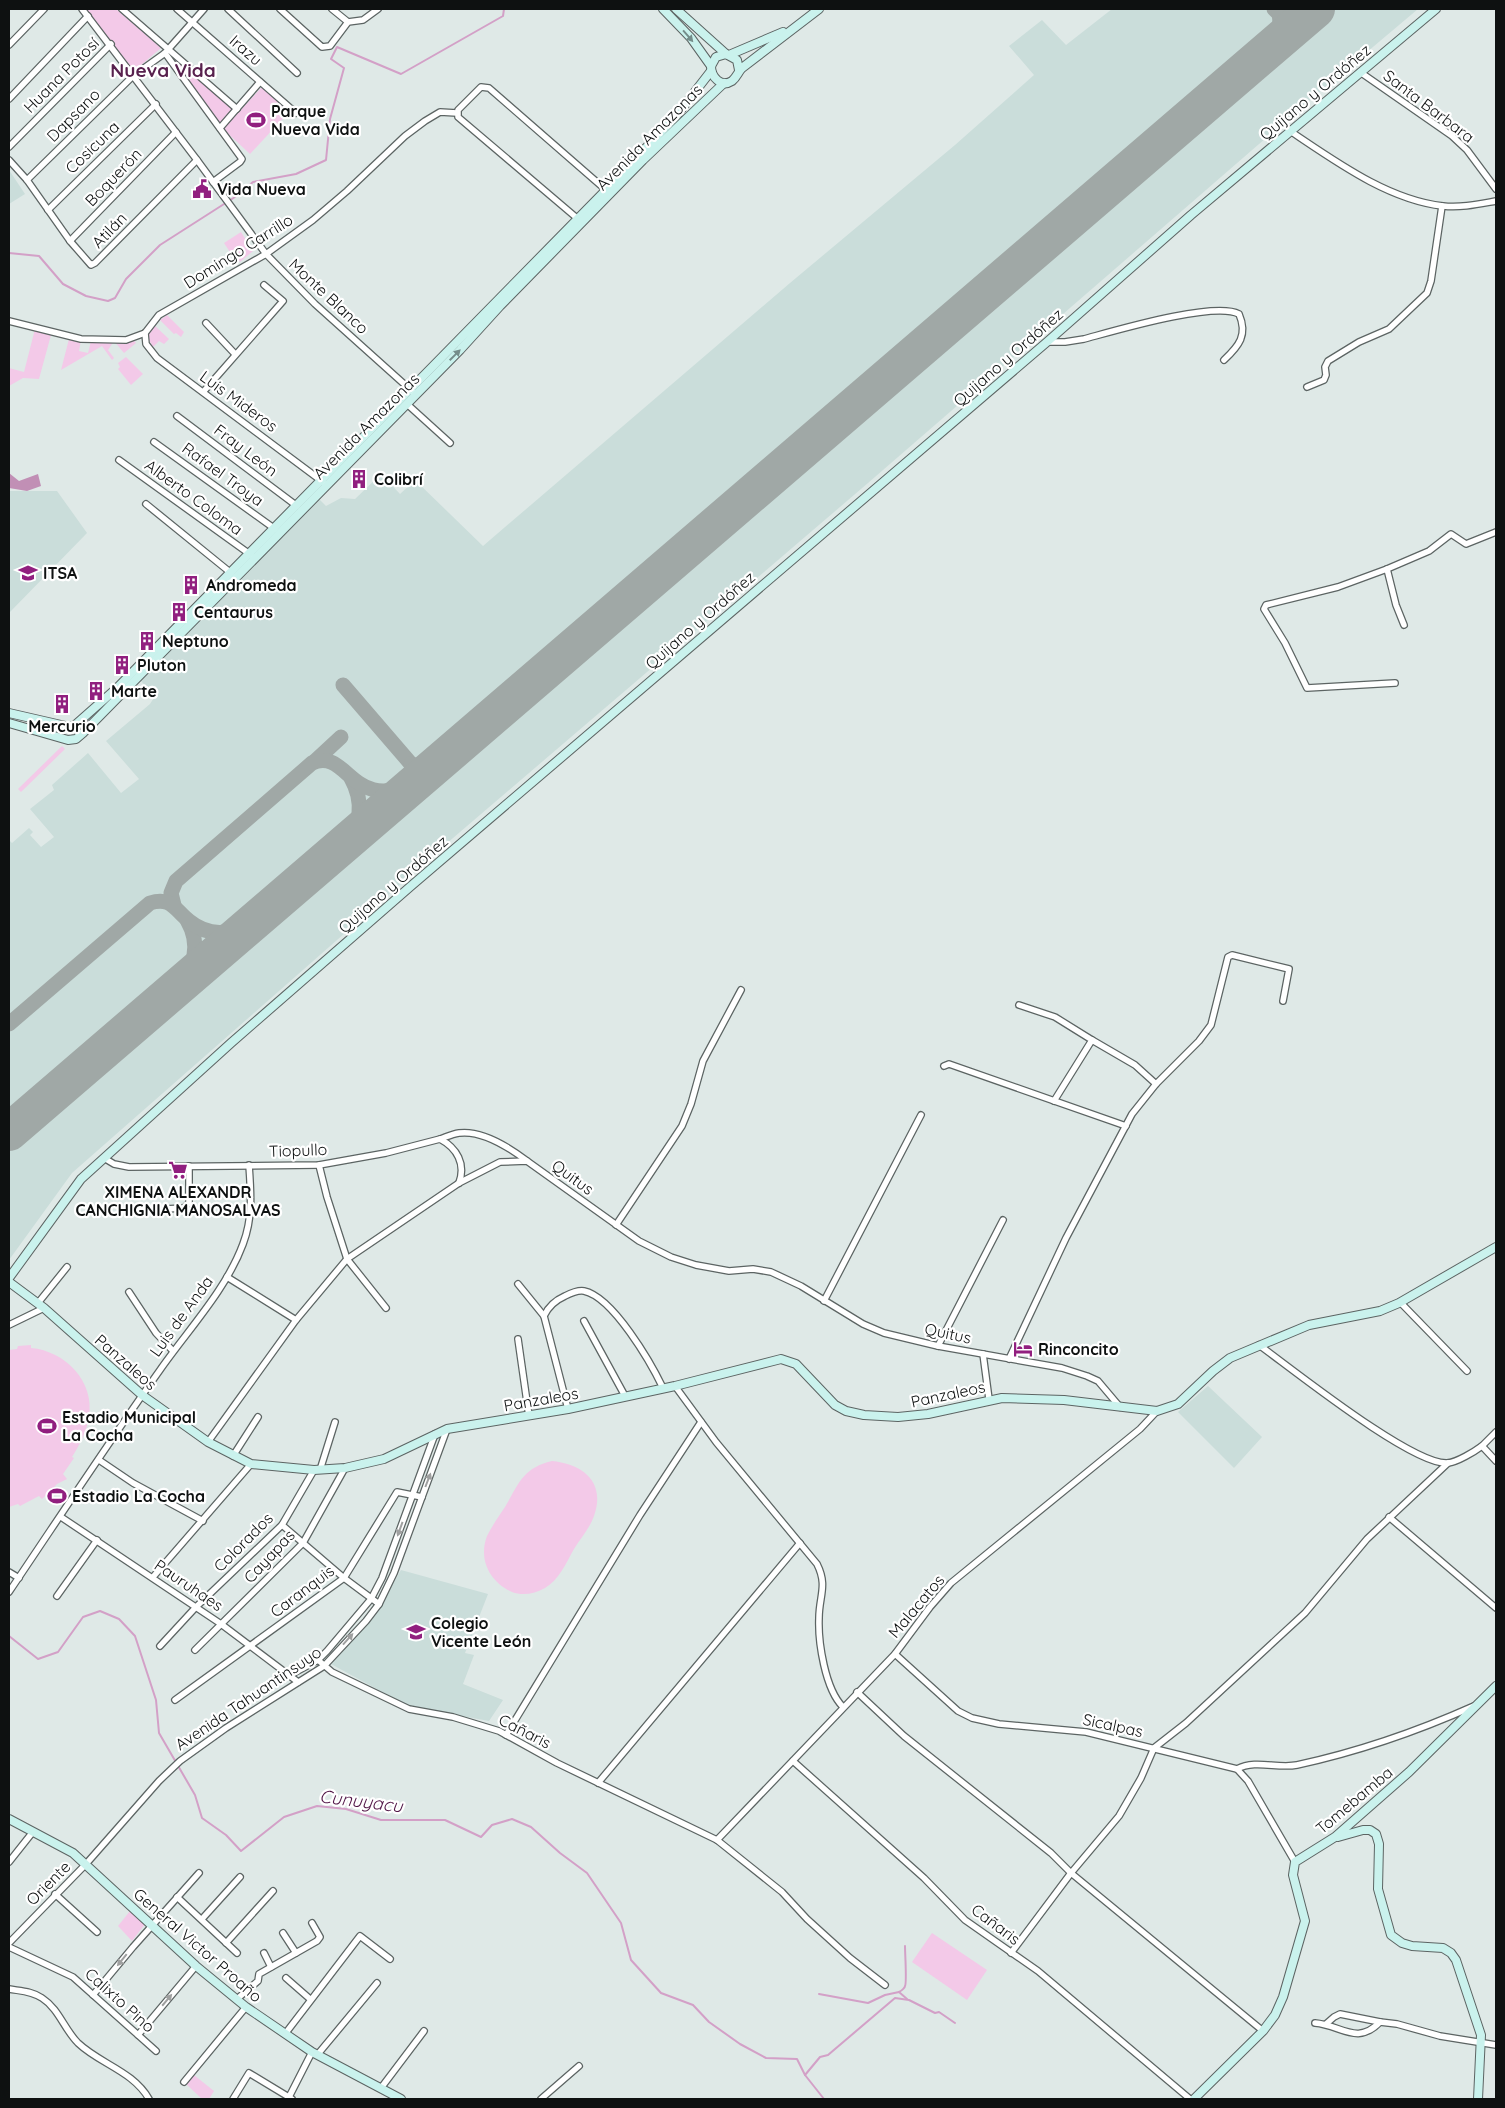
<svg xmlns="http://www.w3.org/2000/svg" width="1505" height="2108" viewBox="0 0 1505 2108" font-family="Quicksand,sans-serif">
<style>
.built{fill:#caddda}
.green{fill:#f3c9e8}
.forest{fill:#c18fb5}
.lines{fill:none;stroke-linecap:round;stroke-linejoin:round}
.stream{stroke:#d3a0c7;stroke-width:2}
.taxiway{stroke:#a0a8a6;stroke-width:15}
.runway{stroke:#a0a8a6;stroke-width:38}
.street-casing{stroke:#5c6463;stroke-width:8}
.secondary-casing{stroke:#5c6463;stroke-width:10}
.street{stroke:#fff;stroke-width:5.5}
.secondary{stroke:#caf2ed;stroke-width:8}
.oneway{fill:#758d8a}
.oneway2{fill:#9fa0a0}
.labels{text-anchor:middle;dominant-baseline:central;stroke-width:4.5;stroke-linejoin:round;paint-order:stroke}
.street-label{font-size:16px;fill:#0e1111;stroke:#fff}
.poi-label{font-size:16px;font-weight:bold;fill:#0e1111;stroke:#fff;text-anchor:start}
.water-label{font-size:18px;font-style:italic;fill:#501546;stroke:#fff}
.quarter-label{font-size:19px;font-weight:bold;fill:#58214e;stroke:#fff}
</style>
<rect width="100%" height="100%" fill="#dfe9e7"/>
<g class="built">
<path d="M1112 9H1418L1303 106 868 483 453 838 72 1173 9 1260V840L12 843 29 828 33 832 30 835 41 847 54 837 30 809 54 790 52 785 88 753 121 793 139 779 106 741 150 704 155 696 139 679 318 498 326 506 341 498 355 499 381 474 400 494 415 480 483 546 790 283 955 145 1034 75 1009 46 1042 20 1066 45Z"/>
<path d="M9 170 25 194 9 204Z"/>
<path d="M9 491H57L87 533 9 613Z"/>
<path d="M1208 1386 1262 1437 1234 1468 1178 1412Z"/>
<path d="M401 1570 488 1594 465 1653 474 1655 463 1684 503 1700 489 1721 408 1706 331 1664 378 1610Z"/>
</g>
<g class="green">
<path d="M86 9H116L161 48 134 71Z"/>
<path d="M172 55 232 109 220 123 171 57Z"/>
<path d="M262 87 289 112 250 154 223 129Z"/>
<path d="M241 232 253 251 240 262 235 256 237 254 234 250 230 252 224 243Z"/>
<path d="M167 315 184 332 181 337 176 333 174 334 160 320Z"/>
<path d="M154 325 169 339 164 344 159 341 153 347 145 333Z"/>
<path d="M35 329 51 335 39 379 23 378 9 386V368L24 372Z"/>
<path d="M132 338 136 343 124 353 114 341 108 350 114 358 112 360 102 346 61 370 69 339 81 340 79 351 88 353 91 341Z"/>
<path d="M126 357 143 374 131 385 118 369 120 367 118 363Z"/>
<path d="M62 746 65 749 21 792 18 789Z"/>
<path d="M31 1345V1348C65 1351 95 1381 89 1417 87 1431 79 1446 72 1457L74 1458 63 1474 67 1479 57 1484 42 1499 39 1496 20 1506 18 1504 9 1507V1350L17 1349 18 1346Z"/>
<path d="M552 1461C583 1464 606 1482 594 1516 590 1528 580 1539 574 1549 566 1563 559 1580 545 1588 535 1594 522 1596 512 1592 490 1582 478 1560 487 1536 492 1526 499 1516 505 1507 519 1483 523 1468 552 1461Z"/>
<path d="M130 1911 145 1924 132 1941 118 1926Z"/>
<path d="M932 1933 987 1970 967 2000 912 1962Z"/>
<path d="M194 2075 214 2091 209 2099H202L186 2084Z"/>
</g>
<path class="forest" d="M9 473 19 481 38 474 41 486 27 491 9 488Z"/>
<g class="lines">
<g class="stream">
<path d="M9 253 39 256 63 284 86 296 108 301 115 298 126 279 160 245 235 197 253 182 296 174 326 160 330 119 344 68 331 59 337 47 401 74 503 16 504 9"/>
<path d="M9 1636 38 1659 58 1652 83 1617 100 1611 119 1619 135 1636 156 1700 159 1733 195 1795 202 1818 226 1835 241 1851 284 1817 317 1806 346 1809 381 1820H445L481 1837 492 1825 512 1819 531 1827 560 1853 587 1873 621 1923 631 1960 661 1993 693 2005 709 2022 740 2044 766 2058 797 2059 805 2075 824 2099"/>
<path d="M905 1946C905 1954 907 1983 905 1986 905 1988 901 1991 899 1992L907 1999"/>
<path d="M819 1994 868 2003 885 1995 899 1992"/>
<path d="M805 2075 820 2057 828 2055 895 1998 909 2000 935 2013 939 2012 955 2023"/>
</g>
<g class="taxiway">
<path d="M1274 9C1284 20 1297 19 1311 14"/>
<path d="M1269 50C1277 38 1282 29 1279 14"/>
<path d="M343 685 411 764C414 774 413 781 407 789"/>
<path d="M314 762 341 737"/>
<path d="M411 764C423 767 431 768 441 761"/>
<path d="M343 846C362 827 364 801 351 778"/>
<path d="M174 905 171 893 176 881 312 763C349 747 351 816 417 781"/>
<path d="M174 990C194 970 202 946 187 920"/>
<path d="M9 1024 150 903C171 896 175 910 189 921 211 939 235 934 257 919"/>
</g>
<path class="runway" d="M9 1132 1316 9"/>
<g class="street-casing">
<g id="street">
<path d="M82 9 197 160 266 254 315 304 413 392"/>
<path d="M122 9 237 109"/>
<path d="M177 9 296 113"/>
<path d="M228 9 297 73"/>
<path d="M280 9 322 47 330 46 348 22 363 20 378 9"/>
<path d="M332 9 348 22"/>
<path d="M9 45 44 9"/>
<path d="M165 53 242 159 240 162 213 182"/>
<path d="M1360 72 1452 136 1467 150 1496 189"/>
<path d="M9 99 88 16"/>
<path d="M220 128 260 82"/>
<path d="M1290 131C1335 161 1388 200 1443 206 1461 208 1479 204 1496 201"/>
<path d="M9 147 111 44"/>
<path d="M9 160 27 180 70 241 91 265 95 263 197 160"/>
<path d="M27 180 133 76 165 53 204 9"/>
<path d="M48 210 156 104"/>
<path d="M578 219 458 117V110L481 87 489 88 606 190"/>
<path d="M70 241 176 132"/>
<path d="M9 321 81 339 126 340 145 333 159 315 266 254 313 220 347 191 405 136 425 121 440 112 457 113"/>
<path d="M206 323 235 354"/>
<path d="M145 333 146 344 157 358 323 482"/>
<path d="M1047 342H1065L1084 339C1114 331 1214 301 1239 314 1248 335 1239 346 1224 360"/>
<path d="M1307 387 1324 380 1326 375 1325 367 1328 361 1359 342 1389 329 1427 293 1431 281 1442 206"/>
<path d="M204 391 283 301 264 285"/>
<path d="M407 404 450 443"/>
<path d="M177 416 297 506"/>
<path d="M154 442 275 529"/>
<path d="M119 460 251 555"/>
<path d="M146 504 231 573"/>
<path d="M1387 569 1396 605 1404 625"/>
<path d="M1395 683 1307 688 1285 643 1264 609 1266 605 1338 587 1387 569 1429 551 1451 534 1466 544 1496 532"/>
<path d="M1019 1005 1055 1017 1092 1040 1054 1101"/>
<path d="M1092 1040 1135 1065 1156 1084"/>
<path d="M944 1066 949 1064 1126 1126"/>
<path d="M440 1139C446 1137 452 1134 459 1133 482 1130 510 1148 527 1161"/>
<path d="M104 1158 114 1164 129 1167 319 1165 386 1153 440 1139C457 1148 466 1164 459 1183"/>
<path d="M319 1165 327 1197 347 1259 386 1308"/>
<path d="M165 1209 184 1208 189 1203V1166"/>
<path d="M616 1225 682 1126 691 1104 703 1061 741 990"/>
<path d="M227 1277 296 1320"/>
<path d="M518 1284 544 1316"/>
<path d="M129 1292 156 1333 173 1351"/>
<path d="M824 1301 921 1115"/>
<path d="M1400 1302 1467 1371"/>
<path d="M38 1303 67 1267"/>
<path d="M584 1321 625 1396"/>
<path d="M9 1325 44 1308"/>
<path d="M518 1339 529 1416"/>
<path d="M1259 1345C1291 1368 1413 1466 1448 1463 1457 1462 1474 1452 1482 1446L1496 1461"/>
<path d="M938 1346 1003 1220"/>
<path d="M983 1354 989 1399"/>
<path d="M1009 1359 1066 1238 1132 1114 1156 1084 1199 1041 1211 1025 1228 957 1232 955 1289 969 1283 1001"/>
<path d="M675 1386 716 1442 817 1564C828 1586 819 1596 819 1618 818 1642 825 1689 843 1707"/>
<path d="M568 1409 544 1316C548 1307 556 1300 565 1296 571 1293 578 1290 584 1291 613 1297 651 1363 663 1388"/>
<path d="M208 1442 296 1320 347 1259 459 1183 500 1162 527 1161 639 1241 671 1257 696 1265 729 1271 753 1269 771 1272 801 1286 863 1324 884 1333 938 1346 1062 1368 1087 1376 1098 1381 1120 1407"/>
<path d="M1482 1446 1496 1432"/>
<path d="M233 1456 258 1417"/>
<path d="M99 1460 133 1483 203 1521"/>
<path d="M320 1470 335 1422"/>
<path d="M61 1517 221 1624 298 1682"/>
<path d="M1389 1517 1496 1608"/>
<path d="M282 1525 344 1578 379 1604"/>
<path d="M9 1572 19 1578"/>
<path d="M153 1577 251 1464"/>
<path d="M9 1592C59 1518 108 1443 160 1370 188 1330 226 1290 243 1244 253 1218 251 1193 249 1165"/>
<path d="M57 1596 97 1540"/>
<path d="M160 1646 196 1607 282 1525 314 1470"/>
<path d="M195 1650 303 1543 345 1468"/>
<path d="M895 1654 958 1711 972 1718 999 1724 1086 1732 1237 1769 1248 1781 1295 1862"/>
<path d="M318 1660 332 1672 409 1709 453 1717 499 1731 557 1763 717 1840 782 1892 807 1919 850 1958 885 1985"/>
<path d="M290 1675 318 1660 327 1651 371 1599 382 1578 435 1434"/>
<path d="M857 1692 904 1736 1051 1853 1071 1873 1263 2031"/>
<path d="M175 1700 344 1578 397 1492 422 1497"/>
<path d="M506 1735 640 1515 701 1422"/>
<path d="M793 1761 924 1878 965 1920 1038 1971 1190 2099"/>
<path d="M1237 1769C1256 1759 1277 1769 1297 1765 1357 1752 1418 1731 1474 1706"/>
<path d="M598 1783 800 1543"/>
<path d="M717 1840 895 1654 930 1607 951 1583 1140 1429 1157 1411"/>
<path d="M9 1862 32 1833"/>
<path d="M55 1894 97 1932"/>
<path d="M177 1897 237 1953"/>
<path d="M202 1919 240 1877"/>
<path d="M283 1933 296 1953"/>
<path d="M9 1943 86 1864 159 1781 180 1761 226 1728 324 1666 366 1621 379 1604 394 1573 447 1429"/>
<path d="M226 1943 273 1891"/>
<path d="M9 1947 73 1977 156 2051"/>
<path d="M264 1953 271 1967"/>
<path d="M1011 1953 1071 1873 1119 1816 1141 1778 1154 1748 1186 1723 1305 1613 1367 1539 1448 1463"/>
<path d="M286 1978 310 1999"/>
<path d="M9 1989C20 1991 32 1991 42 1998 59 2009 64 2029 78 2043 100 2064 133 2071 149 2099"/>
<path d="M93 1995 133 1947 199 1873"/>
<path d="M237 1999 258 1981 259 1974 317 1941 320 1937 312 1923"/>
<path d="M1315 2023C1341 2025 1357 2046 1380 2022L1397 2024 1440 2036 1496 2045"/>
<path d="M1326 2024 1334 2017 1340 2014 1380 2022"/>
<path d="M285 2034 360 1936 390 1959"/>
<path d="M138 2035 196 1966"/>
<path d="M318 2054 377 1983"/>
<path d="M184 2082 246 2007"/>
<path d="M381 2088 424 2031"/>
<path d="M233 2099 249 2073 292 2099"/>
<path d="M288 2099 312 2052"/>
<path d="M541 2099 579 2066"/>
</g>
</g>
<g class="secondary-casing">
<g id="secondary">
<path d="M663 9 691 38 711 66"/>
<path d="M676 9 726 54"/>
<path d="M729 55 783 32"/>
<path d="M739 70 737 60 726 54 716 57 711 66C711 77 721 88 732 81 737 77 738 72 742 68L819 9"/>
<path d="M9 713 70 727 74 726 117 688 606 190 677 115 711 71"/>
<path d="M9 723 68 740 76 739 83 733 460 350 500 306 643 160 724 83"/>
<path d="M9 1278 81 1179 231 1043 411 886 1047 342 1191 215 1436 9"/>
<path d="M9 1282 44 1308 142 1395 208 1442 251 1464 314 1470 345 1468 384 1459 447 1429 568 1409 675 1386 781 1359 796 1364 835 1405 846 1411 864 1415 898 1417 928 1414 1002 1398 1064 1400 1157 1411 1178 1404 1213 1371 1230 1358 1309 1325 1380 1311 1399 1303 1496 1247"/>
<path d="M9 1819 73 1853 196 1966 246 2007 312 2052 401 2099"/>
<path d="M1338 1837 1363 1830H1370L1376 1834 1379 1844 1378 1889 1391 1935 1402 1943 1412 1946 1443 1948 1451 1953 1456 1960 1481 2035 1478 2099"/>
<path d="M1194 2099 1263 2031 1275 2015 1283 1997 1305 1921 1293 1875 1295 1862 1335 1837 1409 1772 1496 1686"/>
</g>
</g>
<use href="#street" class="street"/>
<use href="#secondary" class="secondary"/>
</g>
<defs><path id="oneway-solid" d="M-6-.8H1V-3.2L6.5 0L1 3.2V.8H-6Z" transform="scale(1.25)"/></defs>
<g class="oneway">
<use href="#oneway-solid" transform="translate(688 36) rotate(49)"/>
<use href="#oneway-solid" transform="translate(455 355) rotate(-45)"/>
</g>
<g class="oneway2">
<use href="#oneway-solid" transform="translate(428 1480) rotate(-69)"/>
<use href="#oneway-solid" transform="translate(400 1529) rotate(110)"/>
<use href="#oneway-solid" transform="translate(348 1639) rotate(-48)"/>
<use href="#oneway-solid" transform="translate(122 1960) rotate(129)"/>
<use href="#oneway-solid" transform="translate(167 2000) rotate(-50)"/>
</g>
<defs>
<g id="stadium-bare" transform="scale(1.5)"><path d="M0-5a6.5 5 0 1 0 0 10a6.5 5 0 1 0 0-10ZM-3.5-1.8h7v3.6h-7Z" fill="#911f7f" stroke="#fff" stroke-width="2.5" paint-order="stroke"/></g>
<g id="civic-bare" transform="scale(1.5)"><path d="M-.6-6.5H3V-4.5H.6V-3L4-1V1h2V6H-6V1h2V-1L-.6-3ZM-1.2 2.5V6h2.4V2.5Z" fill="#911f7f" stroke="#fff" stroke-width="2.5" paint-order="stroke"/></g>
<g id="building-bare" transform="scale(1.5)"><path d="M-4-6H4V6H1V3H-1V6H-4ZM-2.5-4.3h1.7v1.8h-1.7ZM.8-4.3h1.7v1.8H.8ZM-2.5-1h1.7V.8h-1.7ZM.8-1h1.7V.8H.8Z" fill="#911f7f" stroke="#fff" stroke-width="2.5" paint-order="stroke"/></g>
<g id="school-bare" transform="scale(1.5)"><path d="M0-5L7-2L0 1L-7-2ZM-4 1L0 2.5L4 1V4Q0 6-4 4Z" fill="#911f7f" stroke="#fff" stroke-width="2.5" paint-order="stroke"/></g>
<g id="supermarket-bare" transform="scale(1.5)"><path d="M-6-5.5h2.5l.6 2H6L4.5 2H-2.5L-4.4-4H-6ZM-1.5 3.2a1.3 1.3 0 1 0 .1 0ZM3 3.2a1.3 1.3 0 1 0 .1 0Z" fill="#911f7f" stroke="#fff" stroke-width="2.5" paint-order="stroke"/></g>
<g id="hotel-bare" transform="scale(1.5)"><path d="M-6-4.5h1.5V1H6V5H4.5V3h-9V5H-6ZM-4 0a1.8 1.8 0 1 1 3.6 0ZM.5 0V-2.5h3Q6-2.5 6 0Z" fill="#911f7f" stroke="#fff" stroke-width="2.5" paint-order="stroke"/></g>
</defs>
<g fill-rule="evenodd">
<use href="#stadium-bare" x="256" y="120"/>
<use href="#civic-bare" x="202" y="189"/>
<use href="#building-bare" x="359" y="479"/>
<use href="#school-bare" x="28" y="573"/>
<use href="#building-bare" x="191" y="585"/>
<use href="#building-bare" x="179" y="612"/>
<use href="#building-bare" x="147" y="641"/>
<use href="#building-bare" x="122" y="665"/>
<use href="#building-bare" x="96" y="691"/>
<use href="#building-bare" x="62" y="704"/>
<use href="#supermarket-bare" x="178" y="1170"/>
<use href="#hotel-bare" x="1023" y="1349"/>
<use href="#stadium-bare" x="47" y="1426"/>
<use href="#stadium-bare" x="57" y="1496"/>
<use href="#school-bare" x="416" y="1632"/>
</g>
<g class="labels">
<g class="street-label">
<text transform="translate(246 50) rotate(41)">Irazu</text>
<text transform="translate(61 75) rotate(-45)">Huana Potosí</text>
<text transform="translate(1315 92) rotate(-40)">Quijano y Ordóñez</text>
<text transform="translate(1429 106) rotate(37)">Santa Barbara</text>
<text transform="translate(73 115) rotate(-45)">Dapsano</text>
<text transform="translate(649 137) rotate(-45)">Avenida Amazonas</text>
<text transform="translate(92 147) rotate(-44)">Cosicuna</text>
<text transform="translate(113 177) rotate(-46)">Boquerón</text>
<text transform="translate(109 230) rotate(-46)">Atilán</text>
<text transform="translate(238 251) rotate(-32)">Domingo Carrillo</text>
<text transform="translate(329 296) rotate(43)">Monte Blanco</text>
<text transform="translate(1008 357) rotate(-41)">Quijano y Ordóñez</text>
<text transform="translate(239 401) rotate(36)">Luis Mideros</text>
<text transform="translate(366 426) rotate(-45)">Avenida Amazonas</text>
<text transform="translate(246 450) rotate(37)">Fray León</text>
<text transform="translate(223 474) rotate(36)">Rafael Troya</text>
<text transform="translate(194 497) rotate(36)">Alberto Coloma</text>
<text transform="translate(700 620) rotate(-41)">Quijano y Ordóñez</text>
<text transform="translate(393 884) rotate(-41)">Quijano y Ordóñez</text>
<text transform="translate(298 1150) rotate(-2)">Tiopullo</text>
<text transform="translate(573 1177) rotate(36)">Quitus</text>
<text transform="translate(181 1316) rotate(-54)">Luis de Anda</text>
<text transform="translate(948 1333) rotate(12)">Quitus</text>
<text transform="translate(126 1362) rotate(41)">Panzaleos</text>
<text transform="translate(948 1394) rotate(-12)">Panzaleos</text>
<text transform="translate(541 1399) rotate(-10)">Panzaleos</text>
<text transform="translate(243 1542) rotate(-45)">Colorados</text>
<text transform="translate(269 1556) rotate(-47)">Cayapas</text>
<text transform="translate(189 1585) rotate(34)">Pauruhaes</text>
<text transform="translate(302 1591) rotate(-37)">Caranquis</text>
<text transform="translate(916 1606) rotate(-50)">Malacatos</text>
<text transform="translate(248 1698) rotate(-34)">Avenida Tahuantinsuyo</text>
<text transform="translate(1113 1725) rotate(12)">Sicalpas</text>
<text transform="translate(525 1731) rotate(27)">Cañaris</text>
<text transform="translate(1354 1800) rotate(-40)">Tomebamba</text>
<text transform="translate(48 1883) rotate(-45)">Oriente</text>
<text transform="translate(996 1924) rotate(37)">Cañaris</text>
<text transform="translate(198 1945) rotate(41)">General Victor Proaño</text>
<text transform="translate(120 2000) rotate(42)">Calixto Pino</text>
</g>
<g class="poi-label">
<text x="271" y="111">Parque<tspan x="271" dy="18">Nueva Vida</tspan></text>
<text x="217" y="189">Vida Nueva</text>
<text x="374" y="479">Colibrí</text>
<text x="43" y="573">ITSA</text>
<text x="206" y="585">Andromeda</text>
<text x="194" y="612">Centaurus</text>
<text x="162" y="641">Neptuno</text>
<text x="137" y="665">Pluton</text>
<text x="111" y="691">Marte</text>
<text x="62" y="726" text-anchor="middle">Mercurio</text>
<text x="178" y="1192" text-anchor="middle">XIMENA ALEXANDR<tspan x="178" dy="18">CANCHIGNIA MANOSALVAS</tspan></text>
<text x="1038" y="1349">Rinconcito</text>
<text x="62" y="1417">Estadio Municipal<tspan x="62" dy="18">La Cocha</tspan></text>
<text x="72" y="1496">Estadio La Cocha</text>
<text x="431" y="1623">Colegio<tspan x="431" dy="18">Vicente León</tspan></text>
</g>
<g class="water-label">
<text transform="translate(361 1801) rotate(7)">Cunuyacu</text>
</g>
<g class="quarter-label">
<text x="163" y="70">Nueva Vida</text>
</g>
</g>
<rect width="1505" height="2108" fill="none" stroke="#0e1111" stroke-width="20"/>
</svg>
